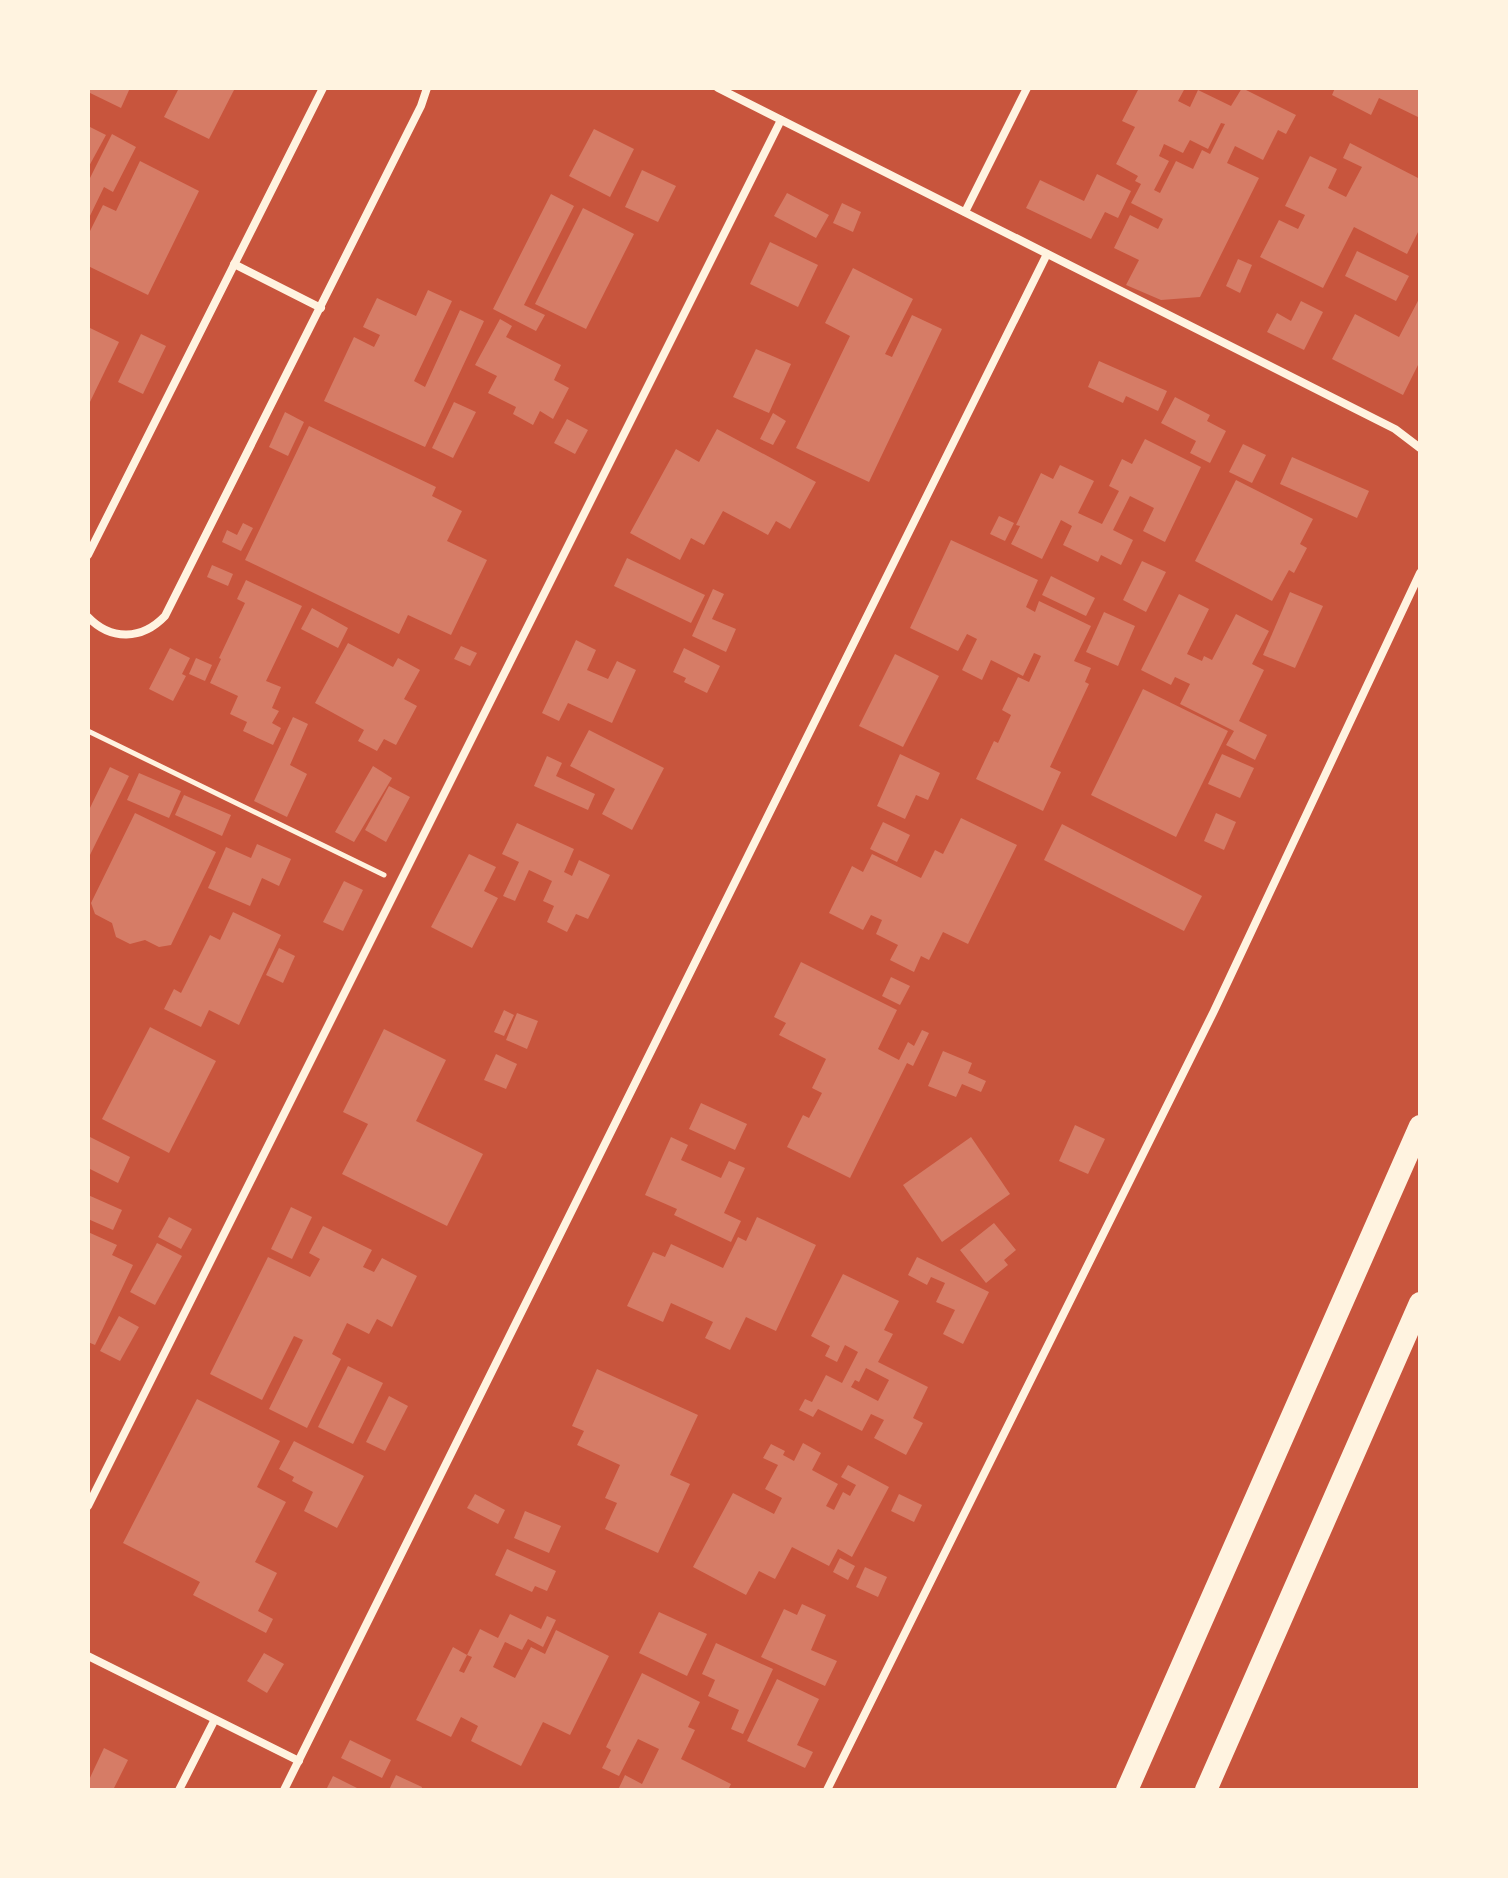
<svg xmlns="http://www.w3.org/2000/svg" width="1508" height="1878" viewBox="0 0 1508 1878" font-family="'Playfair Display',serif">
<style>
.building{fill:#d67c66;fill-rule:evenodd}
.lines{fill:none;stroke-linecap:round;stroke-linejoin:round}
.path{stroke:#fff3e0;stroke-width:5}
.minor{stroke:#fff3e0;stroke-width:8}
.trunk{stroke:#fff3e0;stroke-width:22}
</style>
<rect width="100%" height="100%" fill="#c8553d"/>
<g class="building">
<path d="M88 88H130L121 108 88 92Z"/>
<path d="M179 88H235L209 139 164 117Z"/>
<path d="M1139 88H1185L1178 101 1190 107 1198 90 1231 106 1242 88 1296 115 1286 134 1278 130 1263 160 1235 146 1227 163 1259 178 1200 297 1161 300 1126 285 1139 260 1114 248 1130 215 1158 229 1163 219 1131 203 1141 184 1135 181 1138 176 1116 164 1135 127 1122 121ZM1221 123 1225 124 1210 154 1202 150 1193 169 1176 161 1160 193 1154 190 1169 161 1159 156 1164 144 1183 153 1190 140 1208 149Z"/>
<path d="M1335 88H1420V118L1379 98 1371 115 1332 95Z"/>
<path d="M88 126 106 135 88 168Z"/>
<path d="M594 129 634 149 610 197 569 176Z"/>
<path d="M112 134 136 147 113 192 104 187 88 220V182Z"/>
<path d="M1350 143 1420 179V228L1407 254 1354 227 1323 288 1260 257 1279 220 1298 229 1305 215 1285 206 1310 156 1337 169 1328 188 1346 197 1362 167 1343 158Z"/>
<path d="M140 161 199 191 148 295 88 266V235L103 205 116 211Z"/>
<path d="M642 170 676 186 658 222 625 207Z"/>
<path d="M1097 174 1131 191 1118 218 1105 212 1091 239 1026 208 1040 180 1084 201Z"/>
<path d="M787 193 829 215 816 238 774 216Z"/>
<path d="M551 194 574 206 524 305 545 315 536 331 493 309Z"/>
<path d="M842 203 861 212 853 232 833 223Z"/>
<path d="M583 208 634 234 586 329 535 304Z"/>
<path d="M770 242 818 265 798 307 750 284Z"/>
<path d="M1357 251 1409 276 1396 301 1345 276Z"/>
<path d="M1238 259 1252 265 1240 293 1226 286Z"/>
<path d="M853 268 913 299 885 354 892 357 912 315 942 329 869 482 796 448 850 336 825 323Z"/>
<path d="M428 290 452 301 414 381 425 387 460 310 484 321 425 447 324 401 354 337 374 347 380 335 363 327 377 298 416 316Z"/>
<path d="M1420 297V361L1403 395 1332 359 1355 314 1399 337Z"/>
<path d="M1301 301 1323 312 1304 350 1267 332 1277 313 1291 321Z"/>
<path d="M500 319 512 326 506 337 561 365 554 380 569 388 553 419 540 411 533 425 513 414 516 407 488 393 497 376 475 365Z"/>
<path d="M88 327 119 342 88 406Z"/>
<path d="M141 334 166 346 143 394 118 382Z"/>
<path d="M756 349 791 364 769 413 733 397Z"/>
<path d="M1099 361 1167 391 1158 411 1126 396 1123 403 1088 387Z"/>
<path d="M1175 397 1210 415 1207 421 1226 431 1210 463 1190 453 1196 441 1161 423Z"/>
<path d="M454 402 476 412 453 458 432 448Z"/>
<path d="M285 412 304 422 288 456 269 447Z"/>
<path d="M773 413 786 421 773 445 760 439Z"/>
<path d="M567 419 588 430 575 454 554 443Z"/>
<path d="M309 426 436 487 432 496 462 511 447 541 487 560 451 635 408 615 399 634 245 560Z"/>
<path d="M717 429 816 482 790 529 776 521 768 535 723 511 704 545 691 538 680 560 630 533 676 449 699 462Z"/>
<path d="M1145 439 1201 467 1165 542 1143 531 1154 508 1130 496 1113 530 1133 540 1121 565 1101 555 1098 562 1063 545 1072 526 1061 520 1042 559 1011 544 1020 526 1016 525 1041 473 1053 479 1060 465 1094 481 1078 513 1102 524 1119 491 1109 486 1122 459 1132 464Z"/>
<path d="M1243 444 1266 455 1252 483 1229 472Z"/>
<path d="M1292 457 1369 491 1357 518 1280 484Z"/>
<path d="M1236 480 1313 519 1300 544 1307 548 1294 573 1289 570 1272 601 1195 561Z"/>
<path d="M999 516 1014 523 1005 541 990 534Z"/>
<path d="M243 523 253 528 241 551 222 542 227 530 237 535Z"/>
<path d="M951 540 1038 580 1026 607 1035 612 1039 601 1091 626 1074 661 1091 668 1085 682 1089 684 1050 767 1061 772 1043 811 976 779 994 741 998 743 1011 715 1002 710 1018 677 1029 682 1041 656 1034 653 1023 676 991 660 982 680 962 670 977 639 967 634 958 651 910 628Z"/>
<path d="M627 558 705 595 691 623 614 586Z"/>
<path d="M1142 561 1166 572 1146 612 1123 600Z"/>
<path d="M212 565 233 574 228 586 207 577Z"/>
<path d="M1051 576 1095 598 1086 616 1042 595Z"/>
<path d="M246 580 302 606 266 681 281 687 272 708 279 711 272 723 281 728 273 745 243 731 247 722 230 714 238 696 210 683 221 659 219 658 245 603 237 599Z"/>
<path d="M713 589 724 594 712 619 736 629 726 652 692 636Z"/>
<path d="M1290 592 1323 606 1295 668 1263 655Z"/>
<path d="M1179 594 1209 609 1187 654 1202 661 1204 656 1212 660 1236 614 1269 631 1252 664 1264 670 1239 721 1267 735 1255 760 1226 745 1234 731 1180 704 1190 684 1175 677 1171 685 1141 670Z"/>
<path d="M312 608 348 628 338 648 301 629Z"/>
<path d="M1104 612 1135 626 1118 666 1086 652Z"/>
<path d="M576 640 596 650 587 670 608 679 617 661 636 670 612 723 568 703 559 721 542 713Z"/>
<path d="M348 643 393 667 398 658 420 670 404 699 417 706 396 745 384 739 377 751 358 741 364 730 315 703Z"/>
<path d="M461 646 477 653 470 666 454 659Z"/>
<path d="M170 648 190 658 182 674 186 676 173 701 149 689Z"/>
<path d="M684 648 720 666 707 693 684 682 686 678 673 672Z"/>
<path d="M895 654 939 676 903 747 859 726Z"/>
<path d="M196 658 212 665 205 681 189 674Z"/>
<path d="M1143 689 1228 731 1176 837 1091 795Z"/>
<path d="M293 717 308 724 290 765 307 774 287 817 254 801Z"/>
<path d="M589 730 664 768 632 830 602 814 615 789 570 766Z"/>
<path d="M900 754 940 773 928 800 916 795 905 819 877 806Z"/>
<path d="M1222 754 1254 768 1240 798 1208 784Z"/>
<path d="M547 756 562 763 556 776 595 794 588 810 534 786Z"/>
<path d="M373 766 392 778 354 842 335 832Z"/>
<path d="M110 767 129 776 88 859V812Z"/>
<path d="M139 773 181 791 169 818 127 800Z"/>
<path d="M389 786 410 797 386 842 365 830Z"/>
<path d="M184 795 231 815 222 836 175 815Z"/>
<path d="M135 813 216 852 171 945 159 947 145 940 130 944 116 937 112 923 95 914 91 903Z"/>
<path d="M1216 813 1236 822 1224 850 1204 841Z"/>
<path d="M961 818 1017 845 968 944 943 932 929 960 921 956 914 972 890 960 898 945 876 934 882 920 871 915 863 930 829 913 852 866 863 872 872 854 921 878 935 850 943 854Z"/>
<path d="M883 822 910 835 897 862 870 849Z"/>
<path d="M517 823 574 849 564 872 572 876 579 860 610 875 588 919 576 914 567 932 547 922 554 906 543 901 552 881 529 870 515 901 503 896 519 862 502 854Z"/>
<path d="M1062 824 1202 896 1184 931 1044 860Z"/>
<path d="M257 844 291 859 279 886 262 878 250 906 208 888 226 847 251 858Z"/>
<path d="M469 854 496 867 484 891 498 898 472 948 431 927Z"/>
<path d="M344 881 363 890 343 931 323 922Z"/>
<path d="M233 912 281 935 239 1025 209 1010 201 1027 164 1009 174 989 181 993 210 935 220 940Z"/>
<path d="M279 948 295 956 283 983 266 975Z"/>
<path d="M801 962 897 1010 878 1049 899 1060 908 1042 914 1046 922 1030 929 1033 913 1066 907 1063 850 1178 787 1147 803 1115 809 1118 822 1093 812 1088 826 1059 779 1035 786 1023 774 1017Z"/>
<path d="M891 977 910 986 900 1005 882 996Z"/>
<path d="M504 1010 514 1015 504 1036 494 1032Z"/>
<path d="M517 1013 538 1021 527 1049 506 1040Z"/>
<path d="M150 1027 216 1061 169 1153 102 1119Z"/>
<path d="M384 1029 446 1060 416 1121 483 1154 447 1226 342 1174 368 1124 343 1112Z"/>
<path d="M943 1051 972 1063 968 1073 986 1081 981 1092 962 1084 956 1097 928 1086Z"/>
<path d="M496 1054 517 1064 506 1089 484 1080Z"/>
<path d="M701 1103 747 1124 735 1150 689 1129Z"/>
<path d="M1075 1125 1105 1139 1088 1174 1059 1161Z"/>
<path d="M88 1136 130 1157 118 1183 88 1168Z"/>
<path d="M671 1137 688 1145 681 1160 721 1178 729 1161 745 1168 724 1213 741 1221 731 1242 674 1215 677 1209 645 1195Z"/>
<path d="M971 1137 1010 1194 942 1242 903 1185Z"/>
<path d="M88 1195 122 1210 113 1230 88 1219Z"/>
<path d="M291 1207 312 1217 292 1259 271 1249Z"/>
<path d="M169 1217 192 1229 181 1249 158 1237Z"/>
<path d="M757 1217 816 1245 776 1331 746 1317 730 1350 705 1338 713 1322 671 1303 663 1322 627 1306 653 1252 665 1257 671 1244 723 1268 738 1237 746 1241Z"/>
<path d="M994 1223 1016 1250 1004 1260 1008 1265 986 1283 960 1250Z"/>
<path d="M323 1226 372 1250 363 1267 374 1272 382 1258 417 1276 392 1327 377 1319 369 1334 347 1323 332 1354 341 1359 307 1428 269 1409 303 1340 294 1336 262 1400 210 1374 268 1257 310 1277 320 1259 309 1253Z"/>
<path d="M88 1232 117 1245 112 1255 133 1265 95 1345 88 1342Z"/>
<path d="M157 1243 182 1256 155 1305 130 1292Z"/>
<path d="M917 1257 989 1292 963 1344 943 1334 955 1310 936 1302 945 1283 931 1277 927 1285 908 1275Z"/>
<path d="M843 1274 899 1301 884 1330 893 1334 878 1362 928 1387 913 1418 923 1423 906 1455 874 1438 884 1420 871 1414 862 1431 818 1409 813 1417 799 1410 805 1399 812 1402 826 1375 842 1383 858 1352 845 1345 837 1362 825 1356 830 1346 811 1336ZM866 1368 889 1380 878 1401 851 1387 855 1380 859 1382Z"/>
<path d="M119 1316 139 1327 120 1361 100 1351Z"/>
<path d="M348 1366 383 1383 353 1444 318 1427Z"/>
<path d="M597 1369 698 1415 670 1475 690 1484 658 1553 605 1529 617 1503 605 1498 620 1465 577 1445 584 1431 572 1426Z"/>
<path d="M389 1396 408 1406 385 1451 366 1442Z"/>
<path d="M197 1399 280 1441 257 1487 286 1502 255 1562 277 1573 258 1611 273 1619 266 1633 193 1595 200 1582 123 1543Z"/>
<path d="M294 1441 364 1476 337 1528 304 1511 313 1492 292 1481 294 1477 279 1469Z"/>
<path d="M803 1443 821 1453 812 1470 838 1484 826 1506 834 1510 843 1492 850 1496 856 1485 841 1477 848 1465 889 1487 852 1557 838 1549 829 1566 792 1547 775 1579 759 1571 746 1595 693 1567 733 1493 774 1514 782 1498 765 1489 778 1465 763 1458 771 1444 785 1451 783 1455 794 1461Z"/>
<path d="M475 1494 505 1510 498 1524 467 1508Z"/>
<path d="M899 1494 922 1505 914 1522 891 1511Z"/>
<path d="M525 1511 561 1526 549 1553 514 1538Z"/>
<path d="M507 1549 556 1571 547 1591 535 1586 532 1592 495 1575Z"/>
<path d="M840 1558 855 1566 848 1580 833 1572Z"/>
<path d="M865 1567 887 1577 878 1597 856 1587Z"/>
<path d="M802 1604 826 1615 811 1650 837 1661 825 1686 761 1657 784 1609 797 1615Z"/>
<path d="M659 1612 707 1634 687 1676 639 1653Z"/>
<path d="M510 1614 541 1629 547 1616 556 1620 543 1647 528 1639 522 1650 505 1642 493 1667 515 1678 531 1647 545 1654 556 1630 609 1656 570 1735 543 1722 521 1766 471 1741 478 1726 461 1717 451 1737 416 1720 453 1647 467 1655 459 1671 464 1673 472 1657 467 1655 480 1629 498 1638Z"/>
<path d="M716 1643 773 1669 743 1734 731 1729 739 1710 708 1696 715 1680 702 1674Z"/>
<path d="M264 1653 284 1664 267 1693 247 1681Z"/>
<path d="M642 1673 700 1702 688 1727 695 1730 681 1759 731 1784 728 1790H618L625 1775 642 1784 659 1749 638 1739 619 1776 602 1768 611 1750 606 1747Z"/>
<path d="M777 1679 819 1699 797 1745 813 1752 805 1768 747 1741Z"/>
<path d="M350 1740 391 1760 382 1778 341 1758Z"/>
<path d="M104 1748 128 1760 113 1790H88V1782Z"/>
<path d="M396 1775 422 1787 421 1790H389Z"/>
<path d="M333 1776 361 1790H326Z"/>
</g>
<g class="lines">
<path class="path" d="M88 731 384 875"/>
<g class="minor">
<path d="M718 88 1395 429 1420 448"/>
<path d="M965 212 1027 88"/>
<path d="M234 264 321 308"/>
<path d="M88 555 323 88"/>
<path d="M88 617C111 641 142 640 165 616L421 106 427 88"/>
<path d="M88 1506 781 120"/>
<path d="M88 1656 299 1761"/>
<path d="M179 1790 214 1721"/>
<path d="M284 1790 1047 254"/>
<path d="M827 1790 1214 1011 1420 573"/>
</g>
<g class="trunk">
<path d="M1127 1790 1420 1126"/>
<path d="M1206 1790 1420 1303"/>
</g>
</g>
<rect width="1508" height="1878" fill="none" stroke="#fff3e0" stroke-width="180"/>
</svg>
